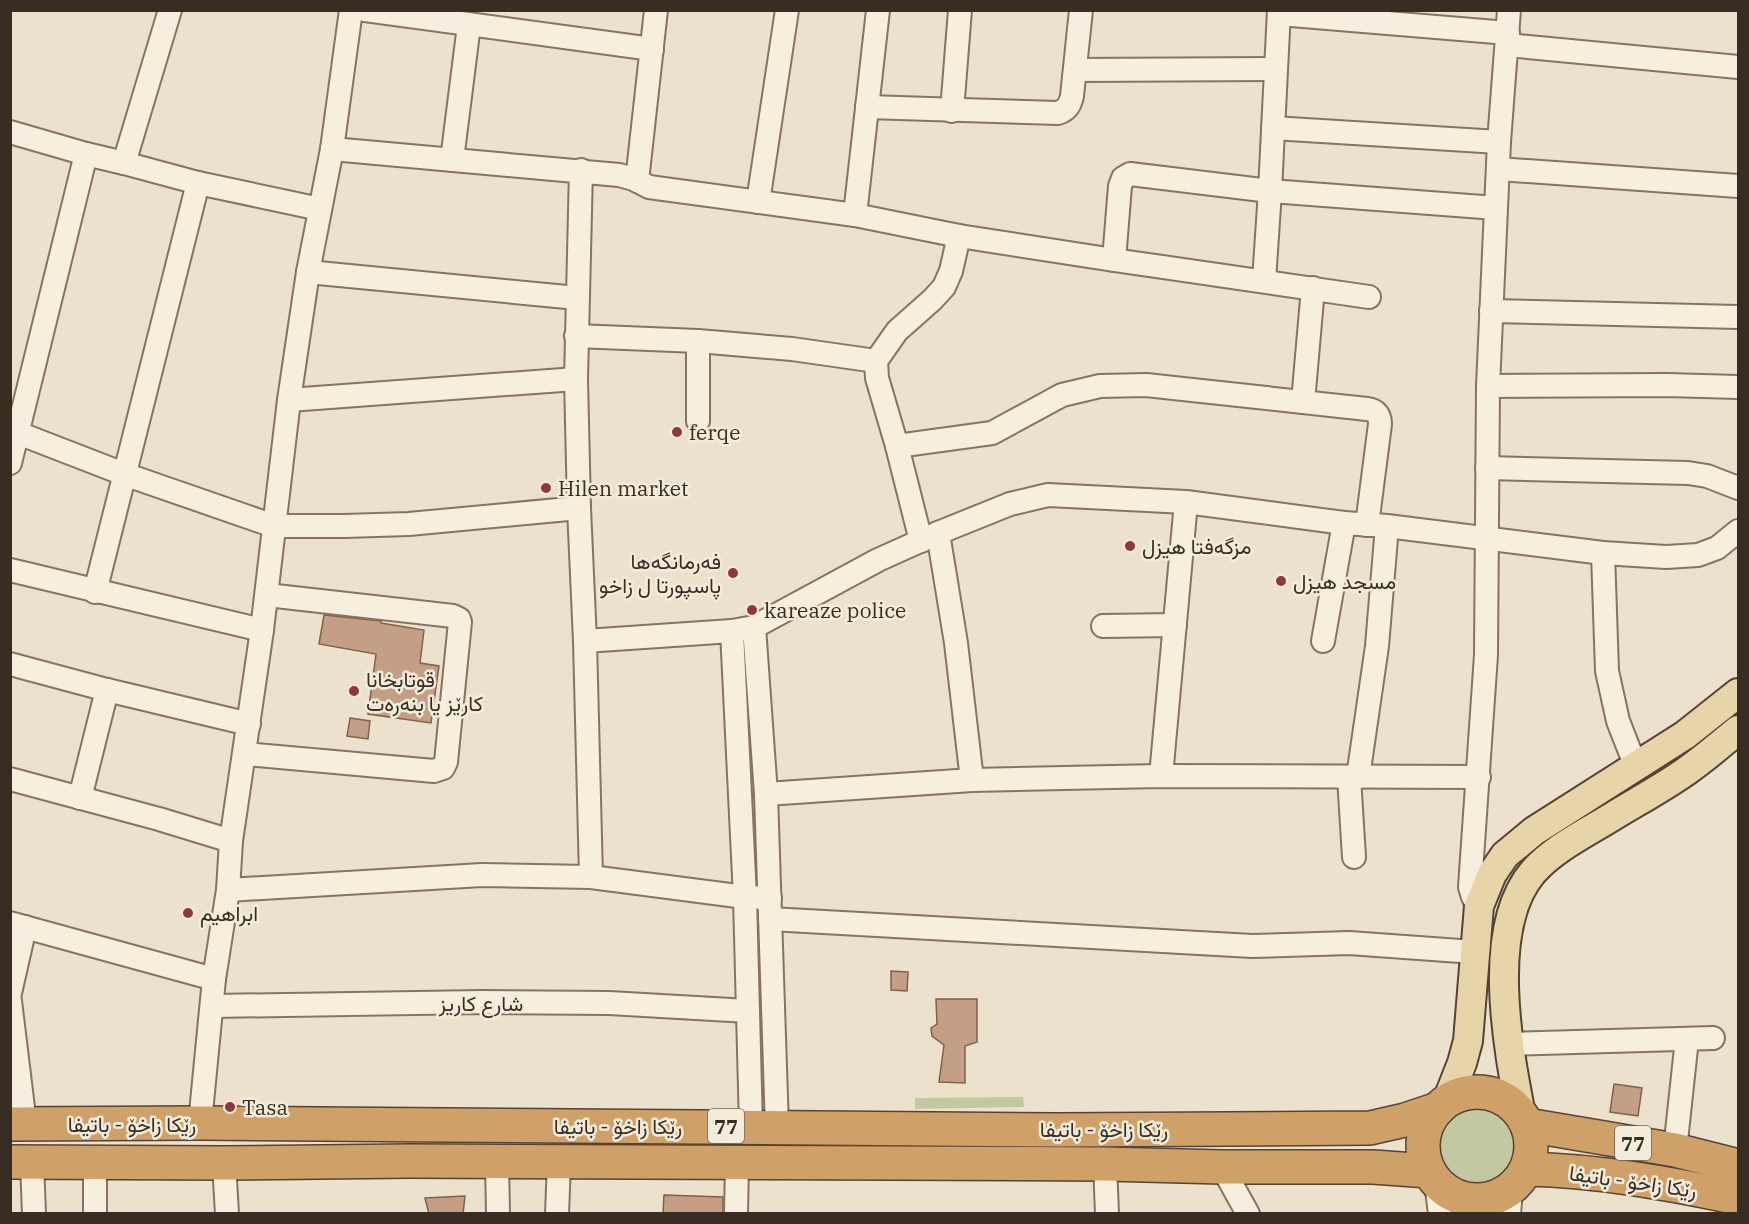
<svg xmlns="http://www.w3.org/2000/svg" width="1749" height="1224" viewBox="0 0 1749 1224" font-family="'IBM Plex Serif',Vazirmatn,serif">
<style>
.green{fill:#c4c8a0}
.building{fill:#c49f86;stroke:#83604a;stroke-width:1.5}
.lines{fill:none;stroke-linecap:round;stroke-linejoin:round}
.minor-casing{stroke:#867461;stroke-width:26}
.major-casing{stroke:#554335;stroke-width:32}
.highway-casing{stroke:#554335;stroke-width:36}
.minor{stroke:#f6efde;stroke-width:22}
.major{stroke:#e8d4a9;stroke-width:28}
.highway{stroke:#cfa068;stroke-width:33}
.poi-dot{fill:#8e383a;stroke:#f3ecdb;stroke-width:2}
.labels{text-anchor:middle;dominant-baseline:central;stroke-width:5;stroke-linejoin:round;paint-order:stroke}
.shield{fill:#f3ecdb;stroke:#70665a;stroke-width:1.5}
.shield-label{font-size:20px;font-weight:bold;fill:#382d23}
.poi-label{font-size:21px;fill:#382d23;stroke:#f3ecdb;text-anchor:start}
.street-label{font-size:21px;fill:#382d23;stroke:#f3ecdb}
</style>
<rect width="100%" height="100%" fill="#ebe1cc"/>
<g class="green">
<path d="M1023 1097 1024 1107 915 1109V1098Z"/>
<circle cx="1477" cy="1148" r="40"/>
</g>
<g class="building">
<path d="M324 615 381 621V623L424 630 420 663 439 666 431 723 368 714 376 654 319 644Z"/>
<path d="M350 718 370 721 368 739 347 736Z"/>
<path d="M891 971 908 972 907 991 891 990Z"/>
<path d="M936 999H977V1042L965 1046V1083L939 1082 944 1045 932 1036 931 1028 937 1024Z"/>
<path d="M1614 1084 1642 1088 1638 1116 1610 1112Z"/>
<path d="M664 1195 723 1197V1214H663Z"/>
<path d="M465 1196 463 1214H429L425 1198Z"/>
</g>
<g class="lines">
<g class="minor-casing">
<g id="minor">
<path d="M365 10 652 49"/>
<path d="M1279 14 1508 33"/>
<path d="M1507 45 1738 67"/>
<path d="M1075 70 1276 69"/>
<path d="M867 107 1058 113C1067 110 1070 105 1072 96L1081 10"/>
<path d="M952 111 960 10"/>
<path d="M1273 128 1499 142"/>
<path d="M10 132 86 154 124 163 198 183 320 209"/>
<path d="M332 149 619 175 634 179 649 187 855 215 959 236 1114 260 1369 297"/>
<path d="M452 160 469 25"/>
<path d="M124 163 170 10"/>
<path d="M1498 169 1738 186"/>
<path d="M581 170 576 379 579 508 585 641 591 877"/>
<path d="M637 181 656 10"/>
<path d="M758 202 787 10"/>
<path d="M855 215 878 10"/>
<path d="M1114 260 1120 186 1123 178 1130 174 1270 191 1496 208"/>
<path d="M308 272 577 298"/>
<path d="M1264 281 1270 191 1279 10"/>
<path d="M1491 311 1738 317"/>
<path d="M576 336 698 341 792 349 876 361"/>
<path d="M698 341V421"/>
<path d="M1488 386 1667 385 1738 387"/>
<path d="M289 400 576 379"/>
<path d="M1303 402 1313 288"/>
<path d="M18 433 124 474 274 526H344L409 524 579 508"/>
<path d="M897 446 992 433 1062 395 1100 386 1146 385 1367 409C1376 410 1380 415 1380 424L1367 525"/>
<path d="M10 463 86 154"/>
<path d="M1487 468 1688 473 1707 476 1738 488"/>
<path d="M938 533 956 643 972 780"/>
<path d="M921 541 897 446 877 378 876 361 897 331 932 300 944 287 951 271 959 236"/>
<path d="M1603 553 1607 671 1618 721 1636 767"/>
<path d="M10 570 262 630"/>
<path d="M95 592 198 183"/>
<path d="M1103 626 1175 625"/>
<path d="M754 627 766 794 777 1128"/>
<path d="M732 631 745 897 751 1127"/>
<path d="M585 641 732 631 754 627 878 560 938 533 1010 504 1048 495 1186 502 1344 523 1387 526 1603 553 1666 557 1698 555 1717 548 1738 531"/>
<path d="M1323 641 1344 523"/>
<path d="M10 664 107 690 249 724"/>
<path d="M245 754 434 771 443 768 446 762 460 622 459 619 453 616 267 595"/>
<path d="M1161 776 1186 502"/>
<path d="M1349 777 1354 857"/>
<path d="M1358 777 1377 646 1387 526"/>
<path d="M10 779 159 819 231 841"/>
<path d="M766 794 972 780 1161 776 1479 777"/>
<path d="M80 798 107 690"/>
<path d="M228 890 482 875 591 877 745 897 770 898"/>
<path d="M1479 906 1473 897 1470 887 1486 655 1488 386 1499 142 1509 10"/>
<path d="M770 919 1252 946 1349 943 1474 952"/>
<path d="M10 923 214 979"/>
<path d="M10 993 25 927"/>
<path d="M10 1001 25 1124"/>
<path d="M213 1006 482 1002 609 1003 748 1011"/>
<path d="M1509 1044 1713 1038"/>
<path d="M200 1123 214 979 228 890 231 841 262 630 289 400 308 272 332 149 351 10"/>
<path d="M1675 1150 1687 1039"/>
<path d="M497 1161 498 1214"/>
<path d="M32 1162 34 1214"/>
<path d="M95 1163V1214"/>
<path d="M224 1163 227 1214"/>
<path d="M1105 1164 1107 1214"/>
<path d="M1222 1167 1248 1214"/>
<path d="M1436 1182 1440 1214"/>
<path d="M557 1214 559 1163"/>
<path d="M736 1214 737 1162"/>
<path d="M1509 1214 1511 1189"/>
</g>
</g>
<g class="major-casing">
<g id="major">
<path d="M1447 1101 1462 1063 1468 1041 1479 906 1492 874 1505 855 1534 831 1685 735 1738 693"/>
<path d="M1521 1115C1508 1048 1485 928 1533 872 1554 848 1588 832 1615 815 1638 801 1662 788 1685 772 1704 759 1721 744 1738 730"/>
</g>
</g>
<g class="highway-casing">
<g id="highway">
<circle cx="1477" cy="1146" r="54"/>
<path d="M10 1124 200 1123 1057 1130 1370 1128 1405 1120 1438 1109"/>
<path d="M1527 1125 1675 1150 1738 1166"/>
<path d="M10 1162 224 1163 410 1161 1105 1164 1222 1167H1373L1429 1171"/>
<path d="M1527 1169C1599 1171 1668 1183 1738 1198"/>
</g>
</g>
<use href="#minor" class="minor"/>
<use href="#major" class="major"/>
<use href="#highway" class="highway"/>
</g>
<g class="poi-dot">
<circle cx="677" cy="432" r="6"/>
<circle cx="546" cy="488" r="6"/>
<circle cx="1130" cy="546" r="6"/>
<circle cx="733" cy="573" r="6"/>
<circle cx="1281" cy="581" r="6"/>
<circle cx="752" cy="610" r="6"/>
<circle cx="354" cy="691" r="6"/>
<circle cx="188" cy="913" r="6"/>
<circle cx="230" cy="1107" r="6"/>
</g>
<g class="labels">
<g class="shield">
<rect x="708" y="1109" width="36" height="34" rx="4.5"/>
<rect x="1615" y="1126" width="36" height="34" rx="4.5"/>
</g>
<g class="shield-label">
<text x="726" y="1126">77</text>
<text x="1633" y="1143">77</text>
</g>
<g class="poi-label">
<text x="689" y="432">ferqe</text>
<text x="558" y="488">Hilen market</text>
<text x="1142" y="546">مزگەفتا هیزل</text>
<text x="721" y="561" text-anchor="end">فەرمانگەها<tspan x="721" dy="24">پاسپورتا ل زاخو</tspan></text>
<text x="1293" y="581">مسجد هيزل</text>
<text x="764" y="610">kareaze police</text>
<text x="366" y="679">قوتابخانا<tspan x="366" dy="24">کارێز یا بنەرەت</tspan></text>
<text x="200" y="913">ابراهيم</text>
<text x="242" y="1107">Tasa</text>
</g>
<g class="street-label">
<text x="481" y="1003">شارع كاريز</text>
<text x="132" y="1124">رێکا زاخۆ - باتیفا</text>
<text x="618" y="1126">رێکا زاخۆ - باتیفا</text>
<text x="1104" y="1129">رێکا زاخۆ - باتیفا</text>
<text transform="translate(1633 1181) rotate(8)">رێکا زاخۆ - باتیفا</text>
</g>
</g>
<rect width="1749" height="1224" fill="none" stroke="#382d23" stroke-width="24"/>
</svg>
